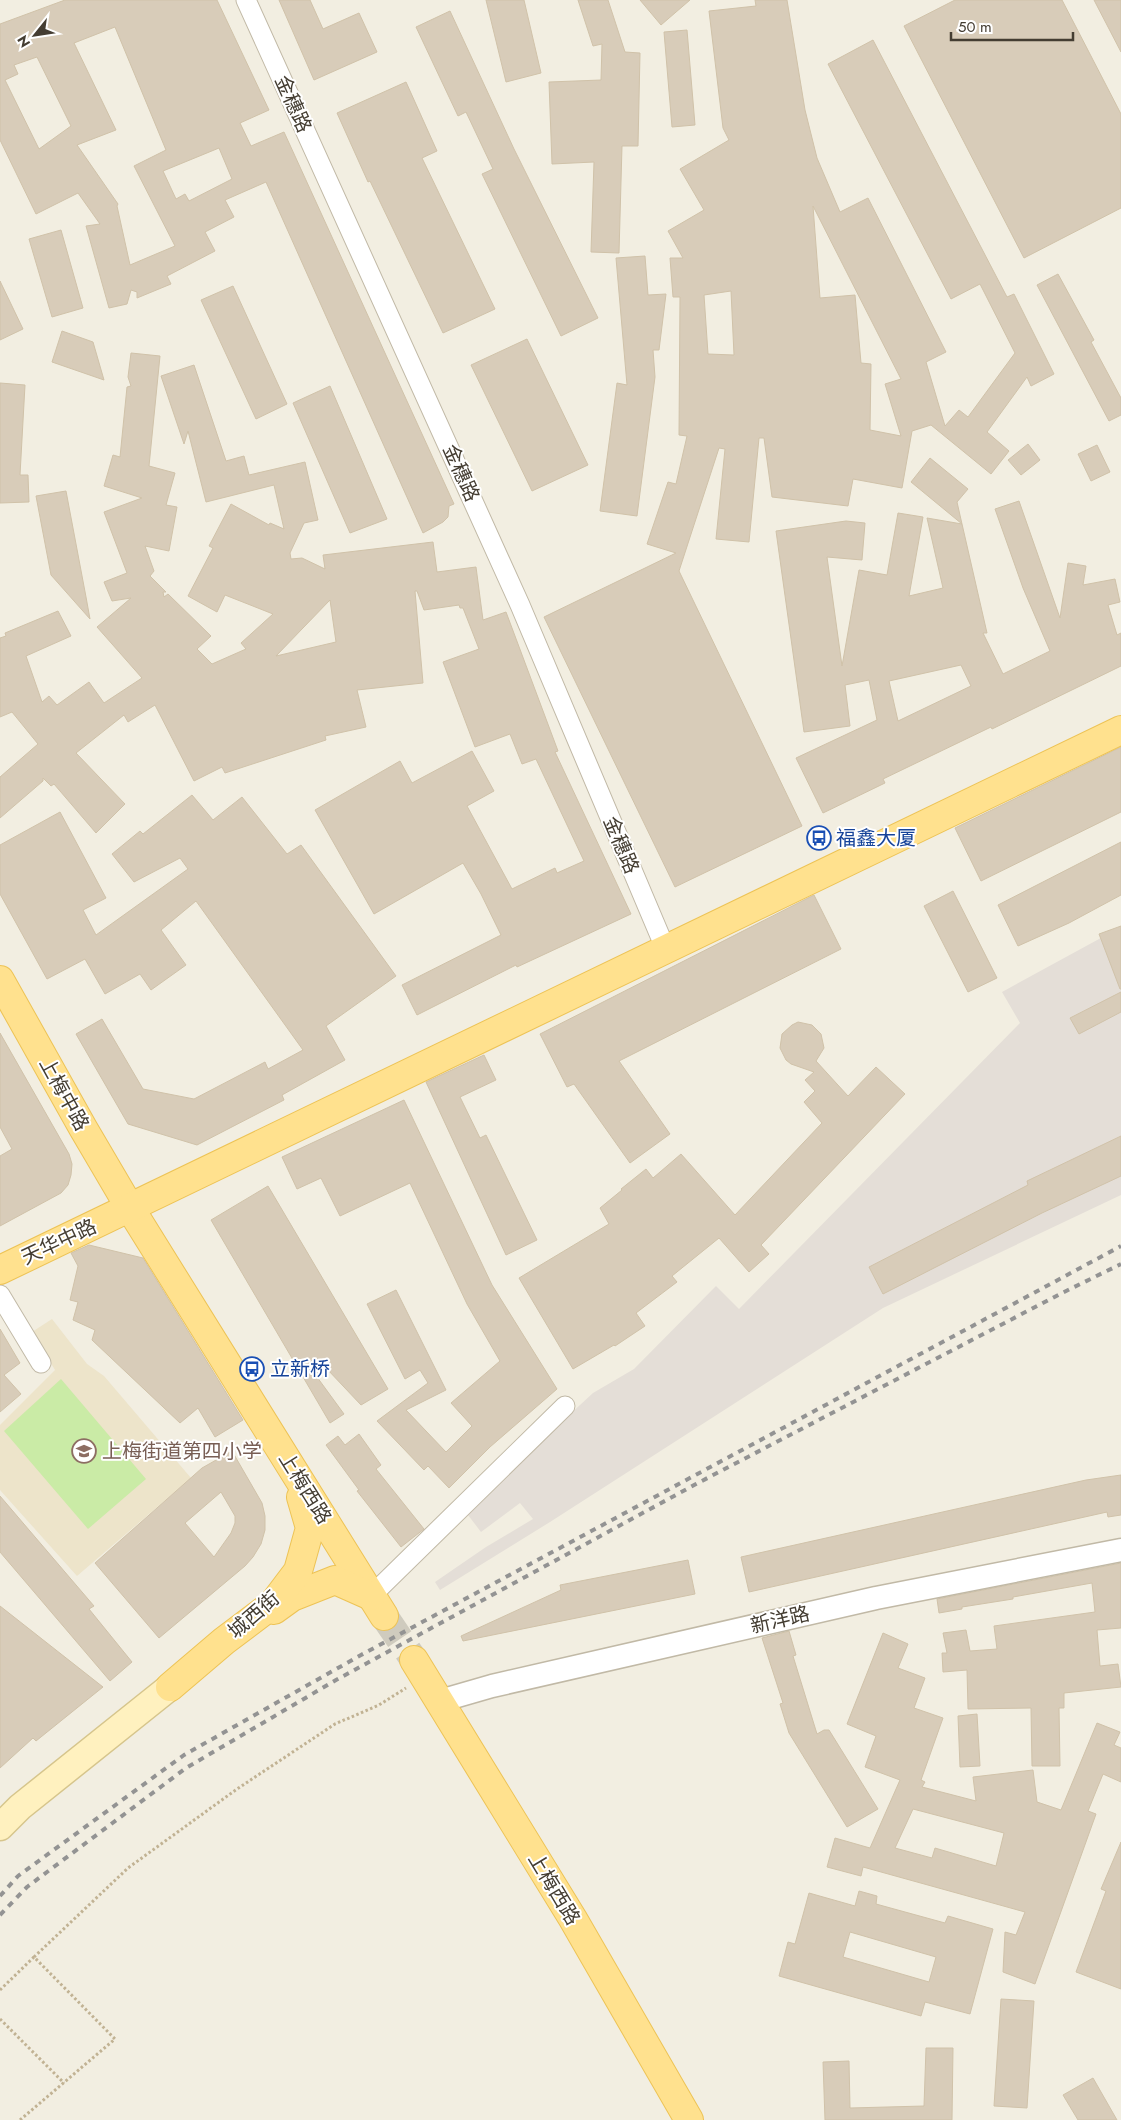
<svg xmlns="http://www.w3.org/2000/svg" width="1121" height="2120" viewBox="0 0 1121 2120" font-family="Jost,'Noto Sans SC',sans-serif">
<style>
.industrial{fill:#e4ded7}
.education{fill:#ede4ca}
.green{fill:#caeba6}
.building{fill:#d8ccb9;stroke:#d0c2a9;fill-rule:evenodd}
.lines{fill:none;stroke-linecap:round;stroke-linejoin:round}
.primary-tunnel{stroke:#cfcbbe;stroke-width:28;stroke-dasharray:28 14;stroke-linecap:butt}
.minor-casing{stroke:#c1b9a6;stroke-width:21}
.tertiary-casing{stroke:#c1b9a6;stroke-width:25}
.secondary-casing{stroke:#d6c58c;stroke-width:29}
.primary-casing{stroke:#edc355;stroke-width:30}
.path{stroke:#c1b293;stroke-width:3;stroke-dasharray:2.5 2.5;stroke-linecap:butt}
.minor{stroke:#fff;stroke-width:19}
.tertiary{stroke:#fff;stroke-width:22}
.secondary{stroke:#fff1bf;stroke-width:26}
.primary{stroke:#ffe18e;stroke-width:28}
.rail{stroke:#939393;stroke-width:4;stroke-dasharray:6 6;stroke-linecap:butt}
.labels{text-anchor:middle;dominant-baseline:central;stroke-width:4;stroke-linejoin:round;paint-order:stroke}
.street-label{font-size:20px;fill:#443d32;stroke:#fff}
.transit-label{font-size:20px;fill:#164399;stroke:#fff;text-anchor:start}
.education-label{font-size:20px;fill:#785e54;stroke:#fff;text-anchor:start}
</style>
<rect width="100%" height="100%" fill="#f2eee1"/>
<path class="industrial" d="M1121 927V1195L883 1308 550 1522 440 1590 435 1582 486 1547 533 1519 520 1503 481 1532 468 1515 528 1453 593 1393 634 1369 716 1286 739 1309 1020 1023 1002 992Z"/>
<path class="education" d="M52 1319 87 1364 104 1376 191 1478 77 1576 0 1490V1425L55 1370 32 1332Z"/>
<path class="green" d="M61 1379 146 1479 88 1529 4 1431Z"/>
<g class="building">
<path d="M65 0H217L269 110 240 123 251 146 284 132 454 504 449 506 448 517 443 522 423 533 266 182 225 200 234 217 205 232 215 251 167 276 171 284 137 298V292L131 290 127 304 109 308 86 226 100 224 78 193 36 214 0 140V24ZM115 27 166 150 134 166 175 246 130 265 117 206 118 204 77 145 116 130 74 43ZM37 57 71 126 39 149 5 80 18 74 14 65ZM219 148 232 179 189 201 185 194 176 199 163 171Z"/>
<path d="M279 0H310L323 29 359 13 377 52 314 80Z"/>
<path d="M486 0H524L541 73 506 82Z"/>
<path d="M578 0H608L625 52 640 53 638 146H622L619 253 591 252 594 162 552 164 549 82 601 80 602 44 593 46Z"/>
<path d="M640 0H690L661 25Z"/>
<path d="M755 0H787L805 110 817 158 840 212 868 198 946 352 926 362 945 426 959 410 968 417 1015 353 980 284 951 299 828 64 873 40 1007 297 1014 294 1054 374 1031 386 1027 377 987 432 1009 451 991 474 931 425 912 431 902 488 853 479 848 506 772 497 764 438H759L749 542 716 539 725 449 719 448 679 571 802 826 675 887 544 617 676 553 647 544 668 482 676 484 687 436 679 435 680 297H673L670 258H683L668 231 704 210 680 169 729 140 723 128 709 11 756 6ZM813 206 901 379 885 384 901 436 870 430 871 364 861 363 855 295 820 298ZM731 291 734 355 708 354 704 295Z"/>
<path d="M955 0H1062L1121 114V208L1024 258 904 26Z"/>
<path d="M1094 0H1121V52Z"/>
<path d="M450 11 514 149 598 318 561 336 482 174 493 169 466 112 458 116 416 27Z"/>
<path d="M687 30 695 125 672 127 664 32Z"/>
<path d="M406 82 437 151 422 158 495 309 443 333 370 181 368 182 337 113Z"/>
<path d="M61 230 83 308 52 317 29 239Z"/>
<path d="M645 256 648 295 666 294 659 350H653L655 377 637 516 600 511 617 383 627 385 616 258Z"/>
<path d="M1058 274 1094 340 1091 342 1121 398V415L1109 421 1037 285Z"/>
<path d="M0 281 23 329 0 340Z"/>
<path d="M233 286 287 404 256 419 201 300Z"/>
<path d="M62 331 93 342 104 380 52 362Z"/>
<path d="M527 339 588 465 532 491 471 365Z"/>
<path d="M131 353 160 356 149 466 175 473 166 505 177 507 169 551 145 546 154 571 150 576 166 592H163L164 597 168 594 211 636 197 649 212 664 246 649 241 643 273 614 225 595 217 612 188 596 213 548 209 546 231 504 269 525 270 523 284 529 274 485 206 502 188 431 184 444 161 376 194 365 226 461 244 456 249 475 305 462 318 520 304 523 290 553 291 559 302 558 325 569 323 555 433 542 437 572 476 567 483 620 506 612 558 751 555 752 631 914 517 967 516 965 417 1015 402 985 501 935 481 894 463 863 374 914 315 810 400 761 412 783 472 751 494 791 467 806 512 889 555 868 557 873 584 861 536 759 522 764 510 734 475 747 443 662 479 649 463 608H460L459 605 424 610 417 591H415L423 683 357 690 366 727 325 736 326 740 225 773 222 767 194 781 155 705 128 722 124 715 76 753 125 804 96 833 54 784 51 786 43 778V781L0 818V777L38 744 12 712 0 717V638L6 636 5 633 58 611 71 636 26 656 42 702 49 696 57 705 89 682 104 703 142 678 97 627 131 598 112 601 104 582 127 573 104 512 142 498 104 486 113 455 120 457 127 387 131 386 128 377ZM330 600 336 642 276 656Z"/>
<path d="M0 383 25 385 20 475H28L29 502 0 503Z"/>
<path d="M330 386 387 519 350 533 293 403Z"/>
<path d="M1028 444 1040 460 1021 475 1008 460Z"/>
<path d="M1097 445 1110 472 1091 481 1078 454Z"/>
<path d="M930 458 968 489 957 502 962 524 911 482Z"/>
<path d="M66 491 86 597 90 619 51 575 36 496Z"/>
<path d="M1019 501 1060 618 1068 563 1086 566 1083 585 1115 579 1120 602 1108 605 1117 635 1121 633V666L992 729 991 727 883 779 885 783 823 813 796 758 877 720 869 680 845 685 850 726 804 732 776 531 846 521 865 523 862 560 827 557 842 666 859 570 887 575 898 513 923 517 909 596 943 588 927 518 962 524 987 633H983L1003 674 1050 651 1023 588 995 509ZM961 665 971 686 898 721 889 681Z"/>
<path d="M1121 747V812L981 881 955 828Z"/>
<path d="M192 795 213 820 242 797 287 854 301 845 396 976 326 1026 345 1060 282 1095 284 1100 197 1145 128 1124 76 1034 102 1019 143 1089 194 1099 265 1062 268 1069 303 1050 196 901 161 930 186 965 151 990 140 974 105 994 85 959 47 979 0 894V845L60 812 106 898 83 910 96 935 188 869 180 858 134 882 112 854 140 831 143 834Z"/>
<path d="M1121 842V895L1069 923 1018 946 998 905Z"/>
<path d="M953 891 997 978 968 992 924 906Z"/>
<path d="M814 895 841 949 619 1061 670 1134 630 1163 574 1084 567 1087 540 1034Z"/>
<path d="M1121 926V989H1120L1099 934Z"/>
<path d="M1121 992V1012L1079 1034 1070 1018Z"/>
<path d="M798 1022 812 1025 821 1034 824 1048 816 1061 848 1096 876 1067 905 1094 761 1245 769 1254 749 1272 719 1238 672 1276 677 1282 636 1313 645 1326 615 1346 614 1345 573 1369 519 1278 609 1224 600 1208 622 1190 621 1189 646 1169 653 1178 681 1154 735 1215 822 1123 804 1102 815 1091 805 1080 814 1072 791 1064 786 1060 780 1048 782 1034 792 1025Z"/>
<path d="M0 1033 69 1154 72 1164 71 1175 68 1185 61 1193 0 1226V1156L12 1149 0 1127Z"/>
<path d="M484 1055 496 1080 460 1097 480 1138 486 1135 537 1240 506 1255 426 1082Z"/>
<path d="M404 1100 492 1285 557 1389 490 1447 449 1488 428 1466 424 1470 377 1421 428 1383 420 1370 405 1379 367 1304 396 1290 446 1390 406 1410 446 1452 472 1426 451 1403 500 1361 467 1304 410 1183 340 1216 321 1178 297 1189 282 1157Z"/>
<path d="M1121 1136V1176L1042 1213 883 1294 869 1267 1028 1185 1027 1181Z"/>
<path d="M268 1186 388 1389 361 1405 327 1369 317 1377 344 1414 330 1423 211 1220Z"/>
<path d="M89 1245 143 1258 243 1420 215 1437 198 1408 180 1423 92 1340 95 1330 73 1320 78 1302 70 1300 78 1266 71 1253Z"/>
<path d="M0 1329 20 1363 4 1375 21 1394 0 1412Z"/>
<path d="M359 1434 381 1465 376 1469 424 1529 401 1547 357 1491 359 1490 326 1445 338 1436 345 1445Z"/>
<path d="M232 1451 262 1503 265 1516V1530L261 1544 253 1557 245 1566 159 1638 95 1563 202 1468ZM221 1492 235 1516V1523L231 1533 214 1557 185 1523Z"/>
<path d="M1121 1475V1515L1108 1517 1107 1512 749 1592 741 1557 1086 1480Z"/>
<path d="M0 1496 94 1606 89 1609 132 1662 110 1681 0 1552Z"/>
<path d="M688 1560 695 1594 463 1641 461 1636 561 1590 560 1585Z"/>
<path d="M1121 1563V1628L1097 1630 1100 1666 1118 1664 1121 1687 1064 1693V1708H1059L1060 1766H1032L1031 1708 968 1709 967 1670 943 1672 942 1653H947L943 1633 966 1630 970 1651 997 1649 994 1626 1095 1612 1092 1583 1013 1597V1599L962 1607V1609L939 1613 937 1599Z"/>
<path d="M0 1606 103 1687 36 1741 33 1738 0 1768Z"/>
<path d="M789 1631 796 1655 793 1656 817 1734 824 1730H829L878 1809 847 1827 789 1733 780 1704 783 1703 762 1638Z"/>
<path d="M883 1633 908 1644 898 1668 925 1678 914 1708 943 1718 921 1780 925 1782 922 1787 976 1801 973 1777 1033 1770 1037 1802 1061 1810 1097 1723 1120 1732 1114 1745 1121 1748V1782L1103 1774 1088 1811 1096 1814 1035 1984 1003 1972 1005 1932 1016 1935 1025 1912 863 1867 861 1876 827 1867 835 1838 870 1848 900 1780 865 1767 876 1736 847 1724ZM913 1809 1004 1833 996 1866 935 1848 932 1858 895 1848Z"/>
<path d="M977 1714 980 1766 960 1767 958 1716Z"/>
<path d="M1121 1842V1989L1076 1972 1106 1891 1101 1889Z"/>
<path d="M859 1891 877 1896 876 1904 945 1923 948 1916 993 1929 970 2014 925 2002 921 2016 779 1976 788 1942 795 1944 809 1893 855 1906ZM850 1932 936 1957 929 1982 843 1957Z"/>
<path d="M1001 1999 1034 2001 1027 2108 994 2106Z"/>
<path d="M926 2048H953L952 2120H825L823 2062 849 2061 850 2108 924 2106Z"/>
<path d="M1093 2078 1117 2120H1078L1063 2095Z"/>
</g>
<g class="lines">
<path class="primary-tunnel" d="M384 1616 414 1660"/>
<g class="minor-casing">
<g id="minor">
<path d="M246 0 520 605 666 950"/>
<path d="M0 1295 41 1363"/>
<path d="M371 1596 565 1406"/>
</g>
</g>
<g class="tertiary-casing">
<path id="tertiary" d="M440 1701 492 1686 876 1598 1121 1550"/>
</g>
<g class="secondary-casing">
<path id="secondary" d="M0 1827 20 1807 170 1687"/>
</g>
<g class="primary-casing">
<g id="primary">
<path d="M0 980 83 1128 130 1208 384 1616"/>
<path d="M0 1270 1121 730"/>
<path d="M274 1610 292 1597 335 1580 371 1596"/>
<path d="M414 1660 573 1919 689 2120"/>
<path d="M170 1687 224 1641 273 1604 298 1571 310 1528 301 1497"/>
</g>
</g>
<g class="path">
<path d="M0 1990 34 1957"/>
<path d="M0 2019 64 2083"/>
<path d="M20 2120 115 2039 34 1957 128 1868 237 1789 335 1724 379 1705 406 1688"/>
</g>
<use href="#minor" class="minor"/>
<use href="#tertiary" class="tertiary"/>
<use href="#secondary" class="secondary"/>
<use href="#primary" class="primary"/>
<g class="rail">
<path d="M0 1896 18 1876 184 1755 361 1655 1121 1246"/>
<path d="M0 1915 27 1887 186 1768 336 1680 696 1484 1062 1293 1121 1264"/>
</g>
</g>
<defs>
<g id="bus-ring" transform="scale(1.25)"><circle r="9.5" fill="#fff" stroke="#1a4fb4" stroke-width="1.5"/><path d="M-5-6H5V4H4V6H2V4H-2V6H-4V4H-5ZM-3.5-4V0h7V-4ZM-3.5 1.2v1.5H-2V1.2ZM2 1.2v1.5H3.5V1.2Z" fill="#1a4fb4"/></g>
<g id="school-ring" transform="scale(1.25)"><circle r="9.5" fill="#fff" stroke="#8d6e63" stroke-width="1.5"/><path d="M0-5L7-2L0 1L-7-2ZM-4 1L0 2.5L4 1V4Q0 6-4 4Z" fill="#8d6e63"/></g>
</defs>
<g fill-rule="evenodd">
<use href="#bus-ring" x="819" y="838"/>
<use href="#bus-ring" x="252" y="1369"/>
<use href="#school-ring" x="84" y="1451"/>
</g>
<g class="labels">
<g class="street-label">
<text transform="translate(293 104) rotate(66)">金穗路</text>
<text transform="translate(461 473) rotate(66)">金穗路</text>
<text transform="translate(621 845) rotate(67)">金穗路</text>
<text transform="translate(64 1094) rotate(61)">上梅中路</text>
<text transform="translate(59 1242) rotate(-25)">天华中路</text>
<text transform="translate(305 1488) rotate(58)">上梅西路</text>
<text transform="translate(254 1615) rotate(-41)">城西街</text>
<text transform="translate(780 1620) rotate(-13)">新洋路</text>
<text transform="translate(554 1889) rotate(59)">上梅西路</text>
</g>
<g class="transit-label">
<text x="836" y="838">福鑫大厦</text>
<text x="270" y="1369">立新桥</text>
</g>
<g class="education-label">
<text x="102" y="1451">上梅街道第四小学</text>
</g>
</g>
<g transform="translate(35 35) rotate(240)" stroke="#ffffff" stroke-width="4" paint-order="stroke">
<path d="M0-4L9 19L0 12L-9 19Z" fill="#443d32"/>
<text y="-8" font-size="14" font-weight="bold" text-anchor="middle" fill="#443d32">N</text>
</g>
<path d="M951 32v8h122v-8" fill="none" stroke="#443d32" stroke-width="2.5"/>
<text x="958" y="32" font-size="15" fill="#443d32" stroke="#ffffff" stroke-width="4" paint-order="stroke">50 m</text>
</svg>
